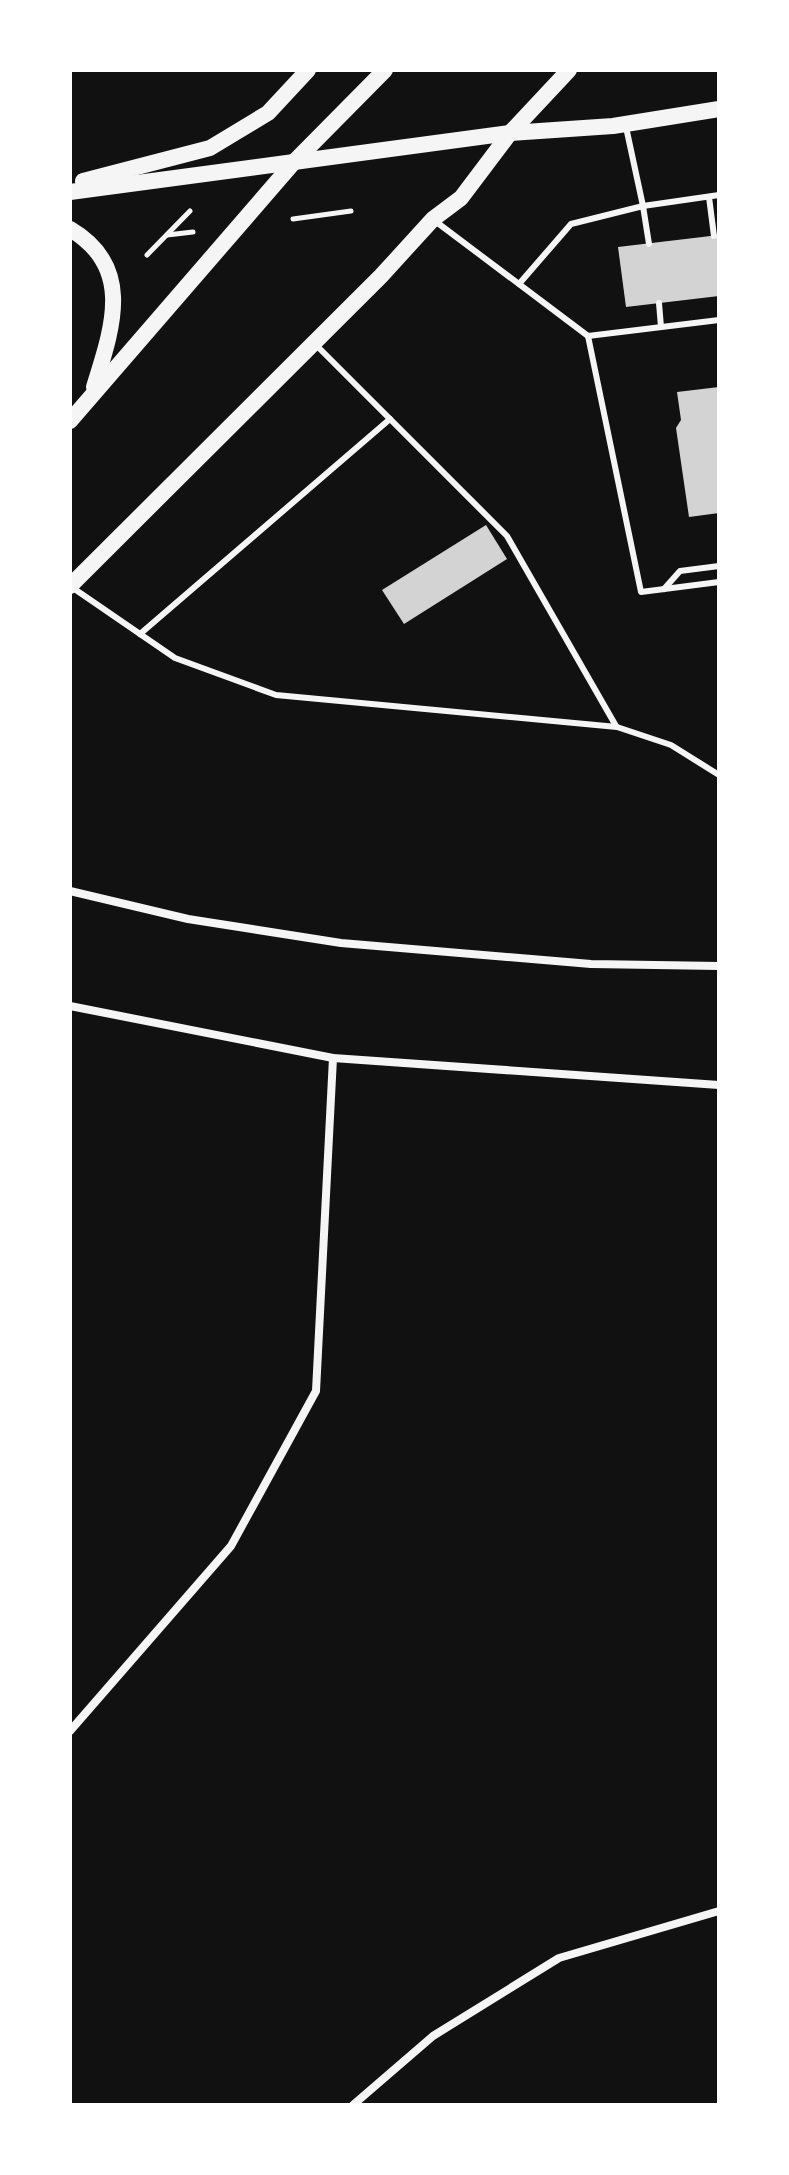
<svg xmlns="http://www.w3.org/2000/svg" width="789" height="2175" viewBox="0 0 789 2175" font-family="'PT Sans Narrow',sans-serif">
<style>
.building{fill:#d3d3d3}
.lines{fill:none;stroke-linecap:round;stroke-linejoin:round}
.path{stroke:#f5f5f5;stroke-width:5}
.service{stroke:#f5f5f5;stroke-width:6}
.minor{stroke:#f5f5f5;stroke-width:8}
.secondary{stroke:#f5f5f5;stroke-width:16}
</style>
<rect width="100%" height="100%" fill="#111"/>
<g class="building">
<path d="M719 235V296L626 307 618 247Z"/>
<path d="M719 387V513L689 517 676 428 681 420 677 392Z"/>
<path d="M486 525 507 559 404 624 382 590Z"/>
</g>
<g class="lines">
<g class="path">
<path d="M293 219 351 211"/>
<path d="M167 235 193 232"/>
<path d="M147 255 190 211"/>
</g>
<g class="service">
<path d="M626 127 643 206 719 195"/>
<path d="M709 197 714 236"/>
<path d="M435 221 588 336 719 320"/>
<path d="M519 284 571 224 643 206 649 244"/>
<path d="M659 303 661 327"/>
<path d="M588 336 641 592 719 582"/>
<path d="M314 343 507 536 616 726"/>
<path d="M73 588 175 658 276 695 617 727 671 745 719 775"/>
<path d="M664 589 680 571 719 566"/>
<path d="M140 634 390 419"/>
</g>
<g class="minor">
<path d="M70 891 188 919 341 943 591 964 719 966"/>
<path d="M70 1006 333 1058 719 1085"/>
<path d="M70 1731 231 1546 316 1391 333 1058"/>
<path d="M353 2105 433 2036 559 1958 719 1911"/>
</g>
<g class="secondary">
<path d="M83 181 210 148 268 113 308 70"/>
<path d="M70 192 510 133 613 126 719 109"/>
<path d="M70 229C135 267 112 329 94 387"/>
<path d="M70 421 294 162 385 70"/>
<path d="M70 586 381 276 433 219 461 198 510 133 569 70"/>
</g>
</g>
<rect width="789" height="2175" fill="none" stroke="#ffffff" stroke-width="144"/>
</svg>
